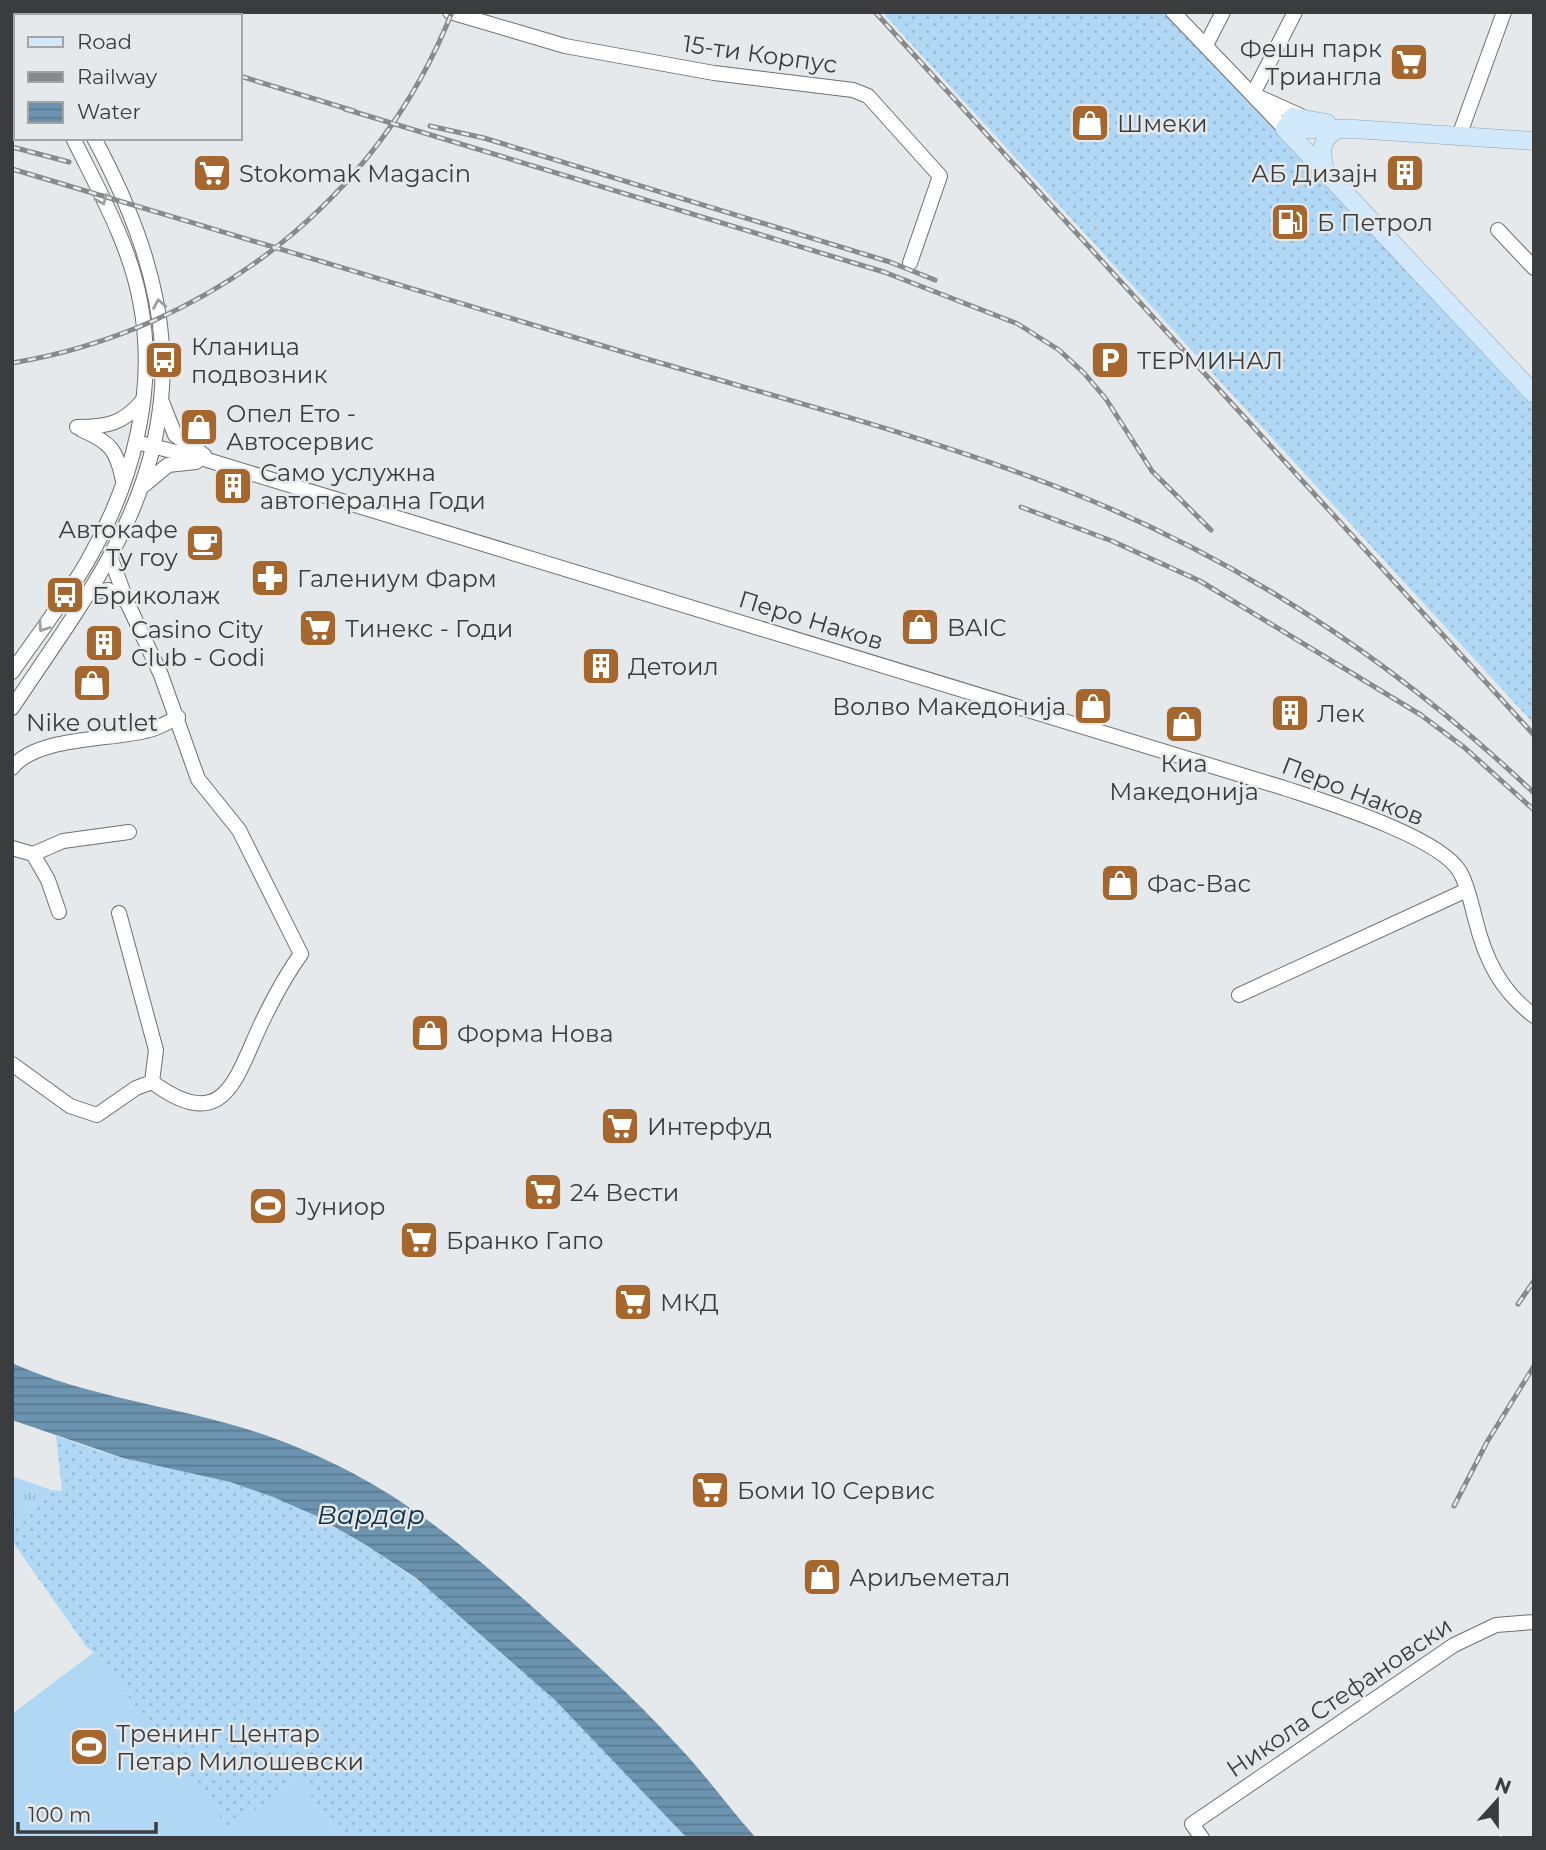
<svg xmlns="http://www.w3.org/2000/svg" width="1546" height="1850" viewBox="0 0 1546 1850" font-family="Montserrat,sans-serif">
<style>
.grass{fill:url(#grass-dots)}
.park{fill:url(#park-tufts)}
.pitch{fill:#b0d7f4}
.water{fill:url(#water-rules)}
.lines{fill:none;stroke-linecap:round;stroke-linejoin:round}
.minor-casing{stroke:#6d6f71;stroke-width:16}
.major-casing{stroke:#89a3b7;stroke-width:19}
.minor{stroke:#fff;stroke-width:14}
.major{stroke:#d1e9fb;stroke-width:18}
.rail-casing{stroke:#87898a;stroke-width:5}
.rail{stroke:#e6e9eb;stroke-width:2.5;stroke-dasharray:8;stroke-linecap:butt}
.oneway{stroke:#9d9e9e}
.labels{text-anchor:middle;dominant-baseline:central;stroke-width:5;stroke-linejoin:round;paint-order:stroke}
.poi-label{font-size:24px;fill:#3b3c3d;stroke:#e6e9eb;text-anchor:start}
.street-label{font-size:24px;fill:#3b3c3d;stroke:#e6e9eb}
.water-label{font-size:26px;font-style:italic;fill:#0f3146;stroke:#e6e9eb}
</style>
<defs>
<pattern id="grass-dots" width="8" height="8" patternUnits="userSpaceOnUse" patternTransform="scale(1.75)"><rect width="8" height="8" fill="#b0d7f4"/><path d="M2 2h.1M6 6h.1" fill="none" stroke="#98b9d2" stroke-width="1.8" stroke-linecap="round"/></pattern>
<pattern id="park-tufts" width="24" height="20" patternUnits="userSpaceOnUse" patternTransform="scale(1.75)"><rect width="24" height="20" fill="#b0d7f4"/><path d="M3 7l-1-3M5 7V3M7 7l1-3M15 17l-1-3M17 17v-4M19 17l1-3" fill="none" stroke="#98b9d2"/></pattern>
<pattern id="water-rules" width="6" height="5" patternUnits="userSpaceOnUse" patternTransform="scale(1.75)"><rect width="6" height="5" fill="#6c94b0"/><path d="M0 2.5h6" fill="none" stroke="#5a7a90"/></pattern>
</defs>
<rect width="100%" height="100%" fill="#e6e9eb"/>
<g class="grass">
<path d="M882 12H1167L1534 397V724Z"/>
<path d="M56 1436C80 1444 103 1453 127 1459 177 1470 229 1478 276 1498 436 1566 571 1711 687 1838H343L298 1779 229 1829 94 1653 86 1646 12 1541V1524L51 1490 62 1491Z"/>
</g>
<path class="park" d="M12 1476 51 1490 12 1524Z"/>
<path class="pitch" d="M94 1652 229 1828 298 1779 343 1838H12V1714Z"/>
<path class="water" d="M12 1363C96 1401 191 1407 276 1439 383 1479 444 1529 527 1602 580 1649 633 1696 681 1749 707 1777 730 1809 756 1838H687L555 1700 416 1578 366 1545 314 1515 273 1497 230 1482 123 1458 12 1420Z"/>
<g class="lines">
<g class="minor-casing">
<g id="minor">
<path d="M27 12 29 16"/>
<path d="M450 12 565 46 714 73 853 90 868 96 940 176 910 263"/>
<path d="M1173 12 1285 129"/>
<path d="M12 22 16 29"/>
<path d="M1206 45 1223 12"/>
<path d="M1253 94 1295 12"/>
<path d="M1261 98 1301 116"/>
<path d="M1459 136 1504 12"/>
<path d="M1498 230 1534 268"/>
<path d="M162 402 175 435 204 455"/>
<path d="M77 427C107 427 123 424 143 400"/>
<path d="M82 430C110 442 117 450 123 481"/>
<path d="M136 442 204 459 1284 788C1326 802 1440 837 1460 872 1468 886 1471 903 1475 918 1485 959 1500 990 1534 1016"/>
<path d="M144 485 168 465 196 462"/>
<path d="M87 593 108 590 127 602"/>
<path d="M12 672C37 636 65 600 87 562 132 484 158 391 140 301 130 245 98 189 73 138"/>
<path d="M12 708C45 658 81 609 110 556 192 406 172 284 94 138"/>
<path d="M12 768C37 735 116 741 153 729 162 726 170 721 178 717"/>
<path d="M12 848 33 854 63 841 129 832"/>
<path d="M33 854 48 880 59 912"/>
<path d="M119 913 156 1050 152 1082"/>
<path d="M1239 995 1467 890"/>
<path d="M12 1064 70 1106 97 1115 136 1088 152 1082C224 1135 235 1080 261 1024 273 999 285 976 301 954L239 830 198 779 161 675 127 602 110 556"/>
<path d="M1202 1838 1192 1824 1454 1645 1496 1625 1534 1622"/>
</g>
</g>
<g class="major-casing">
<g id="major">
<path d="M1285 129 1534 394"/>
<path d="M1285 129H1354L1534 141"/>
<path d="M1285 129 1293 117 1327 123"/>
<path d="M1326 172C1320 153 1319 141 1337 129"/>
</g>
</g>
<use href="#minor" class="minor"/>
<use href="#major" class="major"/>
<g class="rail-casing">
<g id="rail">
<path d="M875 12 1534 735"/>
<path d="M240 76 354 111"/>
<path d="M345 109 884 272 1018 324 1059 350 1084 373 1106 399 1152 471 1211 530"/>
<path d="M430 126 484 138 890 262 935 280"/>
<path d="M12 147 69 162"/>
<path d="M12 169C215 229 418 291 620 351 777 398 939 438 1090 500 1256 569 1404 670 1534 793"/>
<path d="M12 363C209 330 378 200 452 12"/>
<path d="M1021 507 1112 541 1200 581 1421 715 1465 748 1534 810"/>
<path d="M1518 1304 1534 1281"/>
<path d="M1454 1506 1487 1442 1534 1366"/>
</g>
</g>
<use href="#rail" class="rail"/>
</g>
<defs><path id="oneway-chevron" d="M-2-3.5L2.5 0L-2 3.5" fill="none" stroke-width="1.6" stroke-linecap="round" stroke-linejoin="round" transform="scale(1.75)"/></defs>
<g class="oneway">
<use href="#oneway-chevron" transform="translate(102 200) rotate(66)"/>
<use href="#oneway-chevron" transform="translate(159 304) rotate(-100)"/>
<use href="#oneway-chevron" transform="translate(43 627) rotate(124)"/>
</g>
<defs>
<g id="supermarket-square" transform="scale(2.0125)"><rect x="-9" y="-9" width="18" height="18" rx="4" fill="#a6672e" stroke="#e6e9eb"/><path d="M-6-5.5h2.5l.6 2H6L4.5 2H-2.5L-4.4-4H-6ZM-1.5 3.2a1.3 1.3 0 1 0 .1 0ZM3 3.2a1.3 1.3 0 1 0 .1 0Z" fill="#fff"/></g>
<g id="shop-square" transform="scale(2.0125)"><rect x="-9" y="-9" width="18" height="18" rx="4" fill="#a6672e" stroke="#e6e9eb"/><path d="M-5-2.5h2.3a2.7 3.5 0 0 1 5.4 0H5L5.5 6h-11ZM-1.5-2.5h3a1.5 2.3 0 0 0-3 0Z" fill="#fff"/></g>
<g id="building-square" transform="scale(2.0125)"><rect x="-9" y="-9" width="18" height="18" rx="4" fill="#a6672e" stroke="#e6e9eb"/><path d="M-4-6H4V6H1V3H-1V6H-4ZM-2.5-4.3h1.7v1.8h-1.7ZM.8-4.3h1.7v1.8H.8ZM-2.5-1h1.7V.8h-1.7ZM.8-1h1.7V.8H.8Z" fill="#fff"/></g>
<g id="fuel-square" transform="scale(2.0125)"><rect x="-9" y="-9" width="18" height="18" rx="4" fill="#a6672e" stroke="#e6e9eb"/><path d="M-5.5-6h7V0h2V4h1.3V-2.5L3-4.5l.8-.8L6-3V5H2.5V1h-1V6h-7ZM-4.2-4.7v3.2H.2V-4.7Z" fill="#fff"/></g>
<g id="bus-square" transform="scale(2.0125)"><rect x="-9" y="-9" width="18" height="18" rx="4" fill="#a6672e" stroke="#e6e9eb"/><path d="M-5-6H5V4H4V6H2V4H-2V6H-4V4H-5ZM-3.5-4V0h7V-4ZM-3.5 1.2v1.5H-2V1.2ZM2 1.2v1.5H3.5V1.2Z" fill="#fff"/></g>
<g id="parking-square" transform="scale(2.0125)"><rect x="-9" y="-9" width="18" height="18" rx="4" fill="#a6672e" stroke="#e6e9eb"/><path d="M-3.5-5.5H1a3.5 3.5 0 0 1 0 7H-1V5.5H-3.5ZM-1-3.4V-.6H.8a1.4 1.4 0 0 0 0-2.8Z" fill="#fff"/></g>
<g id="cafe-square" transform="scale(2.0125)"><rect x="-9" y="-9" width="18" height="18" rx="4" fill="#a6672e" stroke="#e6e9eb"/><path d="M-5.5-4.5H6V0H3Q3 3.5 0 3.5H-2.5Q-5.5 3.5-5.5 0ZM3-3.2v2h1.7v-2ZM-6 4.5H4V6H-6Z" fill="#fff"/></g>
<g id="pharmacy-square" transform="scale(2.0125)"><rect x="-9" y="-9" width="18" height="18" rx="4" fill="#a6672e" stroke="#e6e9eb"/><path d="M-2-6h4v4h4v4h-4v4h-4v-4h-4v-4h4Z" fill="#fff"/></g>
<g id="stadium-square" transform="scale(2.0125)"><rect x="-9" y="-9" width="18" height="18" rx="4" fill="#a6672e" stroke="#e6e9eb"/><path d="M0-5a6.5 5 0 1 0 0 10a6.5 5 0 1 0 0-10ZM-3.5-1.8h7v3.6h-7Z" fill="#fff"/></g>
</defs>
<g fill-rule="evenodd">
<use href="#supermarket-square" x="1409" y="62"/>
<use href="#shop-square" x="1090" y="123"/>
<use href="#supermarket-square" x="212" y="173"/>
<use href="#building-square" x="1405" y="173"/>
<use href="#fuel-square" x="1290" y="222"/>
<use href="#bus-square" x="164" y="360"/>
<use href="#parking-square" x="1110" y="360"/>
<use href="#shop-square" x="199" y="427"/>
<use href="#building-square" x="233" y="486"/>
<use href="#cafe-square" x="205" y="543"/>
<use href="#pharmacy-square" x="270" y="578"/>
<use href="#bus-square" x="65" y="595"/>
<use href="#shop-square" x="920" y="627"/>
<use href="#supermarket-square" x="318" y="628"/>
<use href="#building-square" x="104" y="643"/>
<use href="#building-square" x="601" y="666"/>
<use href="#shop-square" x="92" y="683"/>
<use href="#shop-square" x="1093" y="706"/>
<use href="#building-square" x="1290" y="713"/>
<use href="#shop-square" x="1184" y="724"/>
<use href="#shop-square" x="1120" y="883"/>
<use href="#shop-square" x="430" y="1033"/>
<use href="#supermarket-square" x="620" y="1126"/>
<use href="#supermarket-square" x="543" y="1192"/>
<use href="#stadium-square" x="268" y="1206"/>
<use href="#supermarket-square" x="419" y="1240"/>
<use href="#supermarket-square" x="633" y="1302"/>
<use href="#supermarket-square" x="710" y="1490"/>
<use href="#shop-square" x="822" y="1577"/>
<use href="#stadium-square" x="89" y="1747"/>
</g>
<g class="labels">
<g class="poi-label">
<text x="1382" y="48" text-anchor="end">Фешн парк<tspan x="1382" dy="28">Триангла</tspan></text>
<text x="1117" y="123">Шмеки</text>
<text x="239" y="173">Stokomak Magacin</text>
<text x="1378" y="173" text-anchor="end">АБ Дизајн</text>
<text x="1317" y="222">Б Петрол</text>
<text x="191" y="346">Кланица<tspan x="191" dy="28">подвозник</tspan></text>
<text x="1137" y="360">ТЕРМИНАЛ</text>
<text x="226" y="413">Опел Ето -<tspan x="226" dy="28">Автосервис</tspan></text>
<text x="260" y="472">Само услужна<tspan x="260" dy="28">автоперална Годи</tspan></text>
<text x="178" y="529" text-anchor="end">Автокафе<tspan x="178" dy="28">Ту гоу</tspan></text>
<text x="297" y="578">Галениум Фарм</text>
<text x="92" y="595">Бриколаж</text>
<text x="947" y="627">BAIC</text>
<text x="345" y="628">Тинекс - Годи</text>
<text x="131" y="629">Casino City<tspan x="131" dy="28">Club - Godi</tspan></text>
<text x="628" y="666">Детоил</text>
<text x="1066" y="706" text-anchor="end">Волво Македонија</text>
<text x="1317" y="713">Лек</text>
<text x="92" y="722" text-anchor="middle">Nike outlet</text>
<text x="1184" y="763" text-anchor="middle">Киа<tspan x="1184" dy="28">Македонија</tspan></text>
<text x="1147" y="883">Фас-Вас</text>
<text x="457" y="1033">Форма Нова</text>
<text x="647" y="1126">Интерфуд</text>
<text x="570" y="1192">24 Вести</text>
<text x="295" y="1206">Јуниор</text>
<text x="446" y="1240">Бранко Гапо</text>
<text x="660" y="1302">МКД</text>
<text x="737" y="1490">Боми 10 Сервис</text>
<text x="849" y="1577">Ариљеметал</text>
<text x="116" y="1733">Тренинг Центар<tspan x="116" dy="28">Петар Милошевски</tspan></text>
</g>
<g class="street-label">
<text transform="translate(760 54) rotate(8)">15-ти Корпус</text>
<text transform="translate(811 620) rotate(17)">Перо Наков</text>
<text transform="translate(1353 791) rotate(21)">Перо Наков</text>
<text transform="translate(1339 1697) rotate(-34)">Никола Стефановски</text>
</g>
<g class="water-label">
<text x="371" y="1515">Вардар</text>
</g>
</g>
<rect width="1546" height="1850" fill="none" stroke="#3b3c3d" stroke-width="28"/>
<rect x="14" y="14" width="228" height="126" fill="#e6e9eb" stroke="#a2a4a5" stroke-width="2"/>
<rect x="28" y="37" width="35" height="10" fill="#d1e9fb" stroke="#a2a4a5" stroke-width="2"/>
<text x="77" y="49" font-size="21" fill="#3b3c3d">Road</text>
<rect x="28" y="72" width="35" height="10" fill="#87898a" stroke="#a2a4a5" stroke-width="2"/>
<text x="77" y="84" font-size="21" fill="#3b3c3d">Railway</text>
<rect x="28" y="102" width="35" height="21" fill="url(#water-rules)" stroke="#a2a4a5" stroke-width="2"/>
<text x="77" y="119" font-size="21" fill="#3b3c3d">Water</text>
<g transform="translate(1497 1801) rotate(21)" stroke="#e6e9eb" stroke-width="5" paint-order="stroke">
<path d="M0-5L12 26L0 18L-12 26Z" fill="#3b3c3d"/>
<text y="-10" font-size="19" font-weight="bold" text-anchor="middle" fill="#3b3c3d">N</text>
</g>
<path d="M18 1822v10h138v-10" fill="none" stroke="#3b3c3d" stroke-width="3.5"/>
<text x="28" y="1822" font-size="21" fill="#3b3c3d" stroke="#e6e9eb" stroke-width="5" paint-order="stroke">100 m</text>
</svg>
